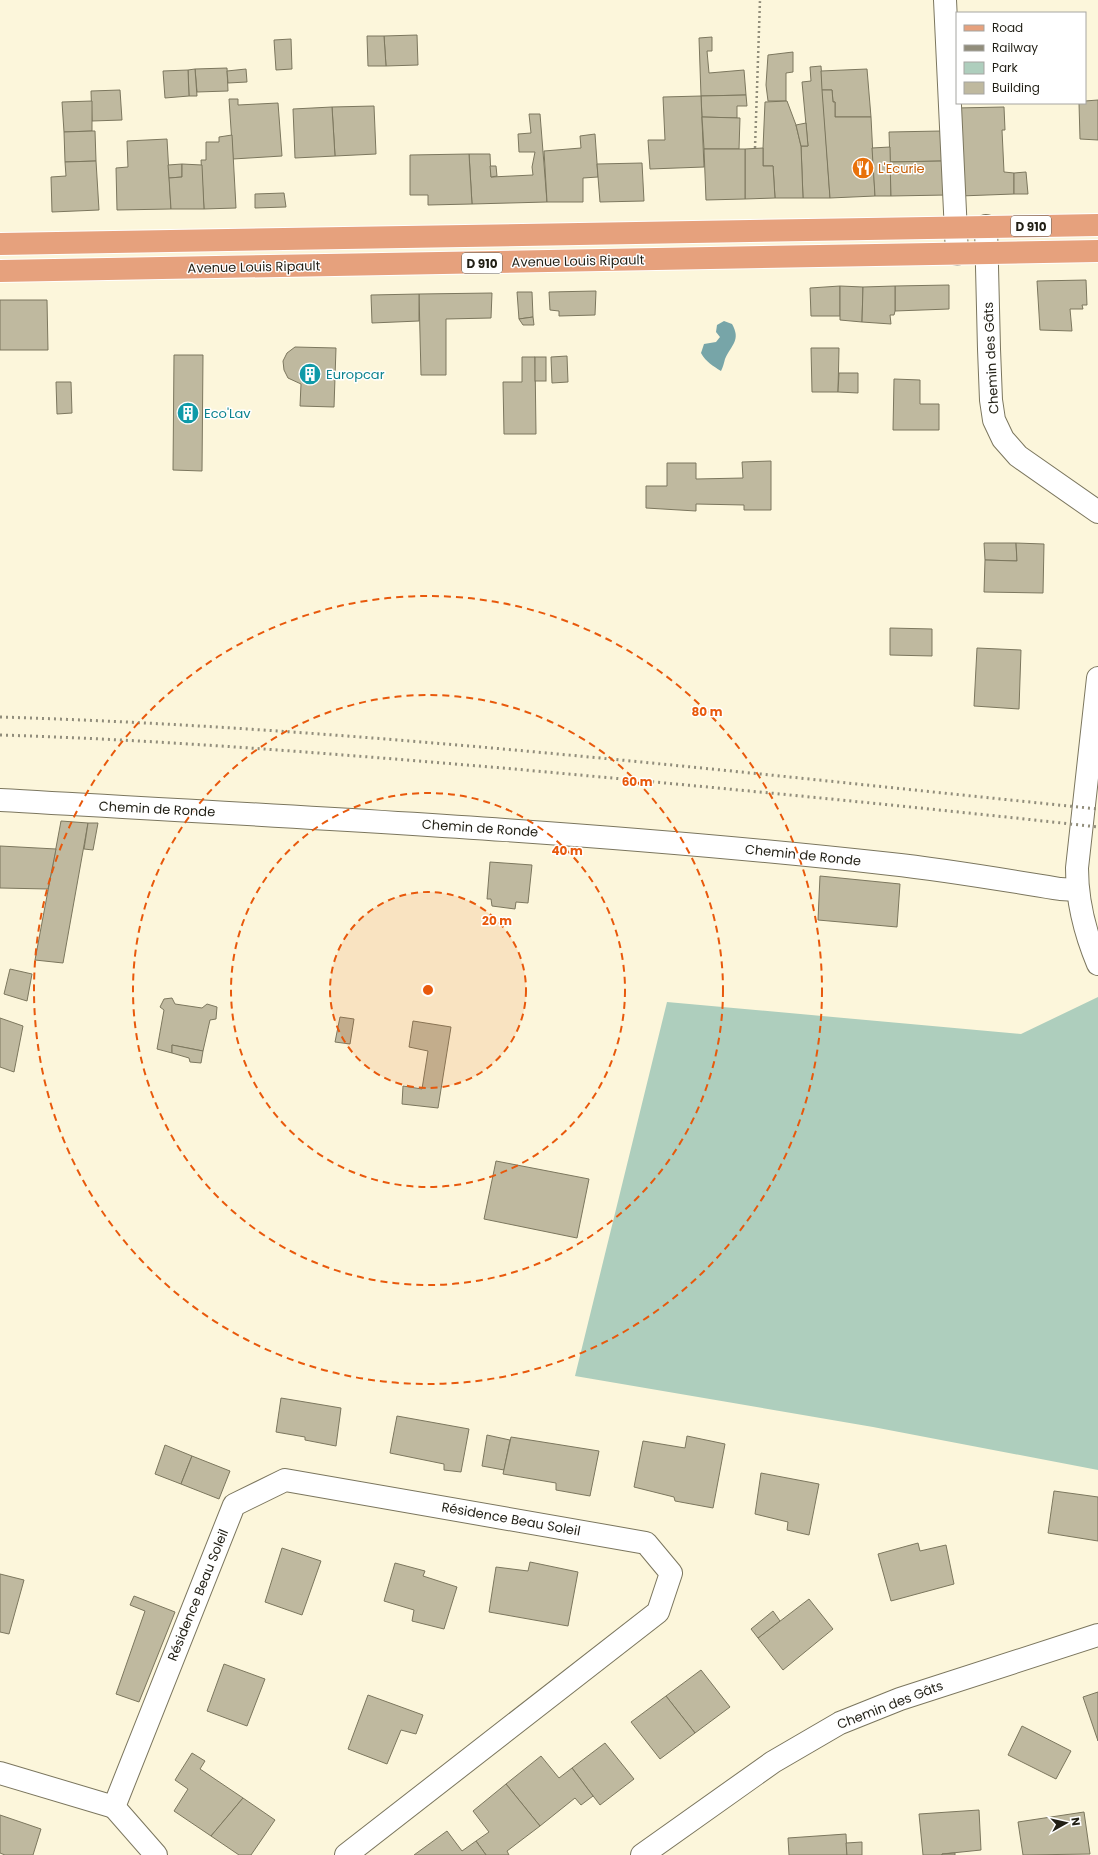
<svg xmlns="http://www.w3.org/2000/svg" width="1098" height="1855" viewBox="0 0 1098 1855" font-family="Poppins,sans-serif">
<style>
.green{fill:#aecebd}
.water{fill:#77a5a8}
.building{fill:#bfb99f;stroke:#7c775e}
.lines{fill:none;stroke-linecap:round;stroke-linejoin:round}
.minor-casing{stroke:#7b765e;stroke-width:24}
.major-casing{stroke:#fff;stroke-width:24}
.path{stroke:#918d7a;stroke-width:2.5;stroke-dasharray:2 3;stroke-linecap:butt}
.minor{stroke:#fff;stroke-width:22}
.major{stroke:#e6a17d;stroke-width:22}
.rail{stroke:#918d7b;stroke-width:3;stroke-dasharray:2 4;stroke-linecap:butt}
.ring{fill:none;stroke:#e8590c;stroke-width:2;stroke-dasharray:7 5}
.labels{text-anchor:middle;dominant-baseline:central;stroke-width:3;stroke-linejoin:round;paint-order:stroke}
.shield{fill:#fff;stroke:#64625b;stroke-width:1}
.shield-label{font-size:12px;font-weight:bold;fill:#211f15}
.food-label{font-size:13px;fill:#c56008;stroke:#fff;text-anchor:start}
.street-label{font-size:13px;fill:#211f15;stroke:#fff}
.culture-label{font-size:13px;fill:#0d838f;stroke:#fff;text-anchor:start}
.centre{fill:#e8590c;stroke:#fff;stroke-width:2}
.ring-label{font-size:12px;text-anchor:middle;font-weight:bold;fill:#e8590c;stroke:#fff;stroke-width:3;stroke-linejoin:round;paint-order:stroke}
</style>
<rect width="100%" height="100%" fill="#fcf6db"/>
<path class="green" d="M1098 997V1470L873 1427 575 1376 667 1002 1021 1034Z"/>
<path class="water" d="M724 321 732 324C741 340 732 344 725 359 724 363 723 367 721 371 713 366 706 362 701 353L704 344 716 342 720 337 716 332 717 325Z"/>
<g class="building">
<path d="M417 35 418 65 386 66 384 36Z"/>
<path d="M367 36H384L386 66H368Z"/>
<path d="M712 37V51H707L709 73 744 70 746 95 701 96 699 38Z"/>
<path d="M291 39 292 69 276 70 274 40Z"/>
<path d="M793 52V72L786 73V101H768L766 85 768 55Z"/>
<path d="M821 66 830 198H803L801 146H808L802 82 811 81 810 67Z"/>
<path d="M227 68 228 91 197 92 195 69Z"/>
<path d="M195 69 197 96H189L188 70Z"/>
<path d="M246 69 247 82 228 83 227 71Z"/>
<path d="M867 69 871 117H835V102H833L832 90H822L821 71Z"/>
<path d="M188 70 189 96 165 98 163 71Z"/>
<path d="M120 90 122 120 92 121 91 91Z"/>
<path d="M822 90H832L833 102H835V117H871L875 196 830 198Z"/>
<path d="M746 95 747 106H737V118L702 117 701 96Z"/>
<path d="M701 96 704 167 650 169 648 140H665L663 97Z"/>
<path d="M229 99H238V105L278 103 282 156 233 159Z"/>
<path d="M1098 100V140L1080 139 1079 103H1085V101Z"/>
<path d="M92 101V131L64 132 62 102Z"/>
<path d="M787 101 796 125 801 146 803 198H775L773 166H763V148L765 102Z"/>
<path d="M374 106 376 154 335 156 332 107Z"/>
<path d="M332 107 335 156 295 158 293 109Z"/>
<path d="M1004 107 1005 130H1002L1004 172 1014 173V194L960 196 956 108Z"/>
<path d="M529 114H540L547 202 472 204 469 154H490L491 177 533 175 532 167 535 152H519L518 134 531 133Z"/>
<path d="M702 117 740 118 739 149H704Z"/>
<path d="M806 123 808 146H801L796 125Z"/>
<path d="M92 131H95L96 161 65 162 64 132Z"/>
<path d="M941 131 943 161 890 162 889 132Z"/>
<path d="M595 134 598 177 583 178V202H547L544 151 581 148 580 136Z"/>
<path d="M232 135 236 208 204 209 201 160H206V142H219V137Z"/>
<path d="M167 139 171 209 117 210 116 168 128 167 127 141Z"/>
<path d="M890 147 891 196H875L872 148Z"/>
<path d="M763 148V166H773L775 198 745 199V149Z"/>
<path d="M704 149H745V199L706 200Z"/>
<path d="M469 154 472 204 428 205V195H410V155Z"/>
<path d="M96 161 99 210 52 212 51 177 66 176 65 162Z"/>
<path d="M943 161 947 195 891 196 890 162Z"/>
<path d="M642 163 644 201 600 202 597 164Z"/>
<path d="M182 164V177L169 178 168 165Z"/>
<path d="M182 164 202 165 204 209H171L169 178 182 177Z"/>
<path d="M490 166H496L497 176 491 177Z"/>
<path d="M1026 172 1028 194H1014V173Z"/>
<path d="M284 193 286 207 255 208V194Z"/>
<path d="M1086 280 1087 305H1082L1083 309H1070L1072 331 1040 330 1037 281Z"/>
<path d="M949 285V309L895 311V286Z"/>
<path d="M840 286V316H811L810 288Z"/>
<path d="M840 286 863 287 862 322 840 320Z"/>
<path d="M895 286V311L894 315H890L891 324 862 322 863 287Z"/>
<path d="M596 291 595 315 559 316V311L550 310 549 292Z"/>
<path d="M517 292H532L533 317 519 319Z"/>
<path d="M492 293 491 318 446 319V375H421L419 294Z"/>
<path d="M419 294V321L372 323 371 295Z"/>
<path d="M0 300H47L48 350H0Z"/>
<path d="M533 317 534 325H523L519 319Z"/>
<path d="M295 347 336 348 334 407 300 406 301 384 288 378 284 370 283 361 287 353Z"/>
<path d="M811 348H839L838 392H812Z"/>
<path d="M174 355H203L202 471 173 470Z"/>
<path d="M567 356 568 382 552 383 551 357Z"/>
<path d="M522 357H535L536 434H504L503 382H522Z"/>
<rect x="535" y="357" width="11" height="24"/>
<path d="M839 373H858V393L838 392Z"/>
<path d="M894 379 920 380V404H939V430H893Z"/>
<path d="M56 382H71L72 413 57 414Z"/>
<path d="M771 461V510H744V505L696 504V511L646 508V486H667V463H696V479L743 478 742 462Z"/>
<path d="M984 543H1016L1017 561 985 560Z"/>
<path d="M1016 543 1044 544 1043 593 984 592 985 560 1017 561Z"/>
<path d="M890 628 932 629V656L890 655Z"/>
<path d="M977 648 1021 650 1019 709 974 706Z"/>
<path d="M61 821 88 823 63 963 35 960Z"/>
<path d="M88 823H98L93 850 84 849Z"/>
<path d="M0 846 56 849 48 889 0 888Z"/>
<path d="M490 862 532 865 528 903 516 902 515 909 492 906 491 899H487Z"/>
<path d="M820 876 900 884 897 927 818 920Z"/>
<path d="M10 969 32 974 27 1001 4 994Z"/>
<path d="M172 998 175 1004 202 1008 207 1004 217 1007 216 1019 210 1020 203 1051 172 1045V1053L157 1049 164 1010 160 1007 164 999Z"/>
<path d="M340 1017 354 1019 350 1044 335 1042Z"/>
<path d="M0 1018 23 1026 14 1072 0 1067Z"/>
<path d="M413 1021 451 1027 438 1108 402 1104 403 1086 422 1089 428 1051 409 1047Z"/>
<path d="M172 1045 203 1051 201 1063 190 1062 189 1058 172 1053Z"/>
<path d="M496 1161 589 1179 577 1238 484 1219Z"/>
<path d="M281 1398 341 1408 336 1446 305 1440V1437L276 1432Z"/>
<path d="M397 1416 469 1429 461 1472 444 1470V1464L390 1453Z"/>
<path d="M487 1435 510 1440 504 1470 482 1466Z"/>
<path d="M687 1436 725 1444 713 1508 675 1501 674 1497 634 1487 643 1441 685 1448Z"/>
<path d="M511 1437 599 1451 590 1496 556 1490V1483L503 1474Z"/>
<path d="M165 1445 192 1456 181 1484 155 1474Z"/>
<path d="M192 1456 230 1471 219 1499 181 1484Z"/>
<path d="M761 1473 819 1484 809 1535 787 1530 788 1522 755 1514Z"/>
<path d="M1054 1491 1098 1497V1541L1048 1533Z"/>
<path d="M918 1543 920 1551 946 1545 954 1584 891 1601 878 1554Z"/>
<path d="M282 1548 321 1561 302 1615 265 1602Z"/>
<path d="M530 1562 578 1572 568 1626 489 1612 496 1567 528 1571Z"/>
<path d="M395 1563 425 1571 423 1576 457 1587 444 1629 412 1621 414 1610 384 1601Z"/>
<path d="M0 1574 24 1580 9 1634 0 1632Z"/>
<path d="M134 1596 175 1612 139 1702 116 1694 145 1611 130 1605Z"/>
<path d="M809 1599 833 1629 783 1670 758 1638Z"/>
<path d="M773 1611 780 1621 758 1638 751 1629Z"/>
<path d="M224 1664 265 1679 247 1726 207 1711Z"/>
<path d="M701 1670 730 1707 695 1733 666 1696Z"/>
<path d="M1098 1692V1741L1083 1697Z"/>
<path d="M368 1695 423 1715 416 1734 401 1730 387 1764 348 1749Z"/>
<path d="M666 1696 695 1733 660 1759 631 1722Z"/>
<path d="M1022 1726 1071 1751 1056 1779 1008 1755Z"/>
<path d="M605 1743 634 1779 600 1805 572 1768Z"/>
<path d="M192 1753 205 1761 200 1769 243 1798 211 1836 174 1811 188 1789 175 1780Z"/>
<path d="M541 1756 559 1778 572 1768 593 1796 581 1805 575 1798 540 1826 506 1784Z"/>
<path d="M506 1784 540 1826 507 1851 509 1855H486L476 1841 489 1832 473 1811Z"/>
<path d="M243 1798 275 1820 251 1855H239L211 1836Z"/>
<path d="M979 1810 981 1850 942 1854V1855H923L919 1814Z"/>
<path d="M1084 1812 1090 1854 1023 1855 1018 1822Z"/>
<path d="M0 1815 41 1829 33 1855H5L0 1853Z"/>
<path d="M447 1831 462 1851 476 1841 486 1855H414Z"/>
<path d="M846 1834 847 1855H789L788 1838Z"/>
<path d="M862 1842V1855H847L846 1843Z"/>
<path d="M955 1853V1855H942V1854Z"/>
</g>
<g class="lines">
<g class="minor-casing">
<g id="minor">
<path d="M945 0 957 254"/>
<path d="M986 226 989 349 991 400 994 420 1003 439 1018 456 1098 512"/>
<path d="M1098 678 1077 868C1077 902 1085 933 1098 964"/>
<path d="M0 800C297 817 595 831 891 864 947 870 1004 880 1060 889L1077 890"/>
<path d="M0 1773 114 1807 234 1505 285 1480 646 1543 671 1573 658 1612 346 1855"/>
<path d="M114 1807 156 1855"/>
<path d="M642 1855 773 1762 840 1723 900 1699 1098 1635"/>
</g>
</g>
<g class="major-casing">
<g id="major">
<path d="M0 244 1098 225"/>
<path d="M0 271 1098 251"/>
</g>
</g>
<path class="path" d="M755 148 760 0"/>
<use href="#minor" class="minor"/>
<use href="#major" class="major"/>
<g class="rail">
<path d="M0 717C367 728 733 772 1098 809"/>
<path d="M0 735C168 740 335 754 503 768 701 786 900 805 1098 827"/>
</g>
</g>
<circle cx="428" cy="990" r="98" fill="#e8590c" fill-opacity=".12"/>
<g class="ring">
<circle cx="428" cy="990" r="98"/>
<circle cx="428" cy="990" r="197"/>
<circle cx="428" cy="990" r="295"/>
<circle cx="428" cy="990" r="394"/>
</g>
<defs>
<g id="restaurant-disc" transform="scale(1.15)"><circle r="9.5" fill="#e8710a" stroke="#fff"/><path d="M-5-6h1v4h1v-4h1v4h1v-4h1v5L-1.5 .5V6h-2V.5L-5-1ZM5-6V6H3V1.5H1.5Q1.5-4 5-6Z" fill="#fff"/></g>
<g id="building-disc" transform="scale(1.15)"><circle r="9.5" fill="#0f9aa8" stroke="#fff"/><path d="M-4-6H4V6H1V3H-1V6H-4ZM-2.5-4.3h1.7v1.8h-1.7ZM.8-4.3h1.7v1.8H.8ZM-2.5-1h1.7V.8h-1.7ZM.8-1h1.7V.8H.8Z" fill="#fff"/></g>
</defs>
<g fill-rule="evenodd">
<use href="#restaurant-disc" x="863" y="168"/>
<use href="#building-disc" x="310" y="374"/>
<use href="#building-disc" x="188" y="413"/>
</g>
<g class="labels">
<g class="shield">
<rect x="1011" y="216" width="40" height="20" rx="3"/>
<rect x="462" y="253" width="40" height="20" rx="3"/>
</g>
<g class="shield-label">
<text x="1031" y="226">D 910</text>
<text x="482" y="263">D 910</text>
</g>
<g class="food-label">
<text x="878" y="168">L'Ecurie</text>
</g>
<g class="street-label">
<text transform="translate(578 261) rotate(-1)">Avenue Louis Ripault</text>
<text transform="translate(254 267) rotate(-1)">Avenue Louis Ripault</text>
<text transform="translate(991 358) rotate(-93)">Chemin des Gâts</text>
<text transform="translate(157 809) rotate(3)">Chemin de Ronde</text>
<text transform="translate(480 828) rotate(4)">Chemin de Ronde</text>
<text transform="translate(803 855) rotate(6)">Chemin de Ronde</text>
<text transform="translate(511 1519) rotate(10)">Résidence Beau Soleil</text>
<text transform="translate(198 1595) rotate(-68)">Résidence Beau Soleil</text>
<text transform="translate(890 1705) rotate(-21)">Chemin des Gâts</text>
</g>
<g class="culture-label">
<text x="326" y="374">Europcar</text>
<text x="204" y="413">Eco'Lav</text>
</g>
</g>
<circle cx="428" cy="990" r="6" class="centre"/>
<g class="ring-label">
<text x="707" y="716">80 m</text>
<text x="637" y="786">60 m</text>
<text x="567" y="855">40 m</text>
<text x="497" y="925">20 m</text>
</g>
<rect x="956" y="12" width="130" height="92" fill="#ffffff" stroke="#a6a5a1"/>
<rect x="964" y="25" width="20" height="6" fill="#e6a17d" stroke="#a6a5a1"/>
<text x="992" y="32" font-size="12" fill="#211f15">Road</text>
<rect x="964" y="45" width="20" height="6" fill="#918d7b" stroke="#a6a5a1"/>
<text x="992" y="52" font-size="12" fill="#211f15">Railway</text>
<rect x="964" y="62" width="20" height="12" fill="#aecebd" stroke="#a6a5a1"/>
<text x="992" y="72" font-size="12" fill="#211f15">Park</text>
<rect x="964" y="82" width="20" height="12" fill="#bfb99f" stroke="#a6a5a1"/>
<text x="992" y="92" font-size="12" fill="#211f15">Building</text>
<g transform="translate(1066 1823) rotate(82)" stroke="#ffffff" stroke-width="3" paint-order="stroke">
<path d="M0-3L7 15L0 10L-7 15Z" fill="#211f15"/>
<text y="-6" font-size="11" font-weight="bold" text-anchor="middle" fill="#211f15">N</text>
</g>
</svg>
